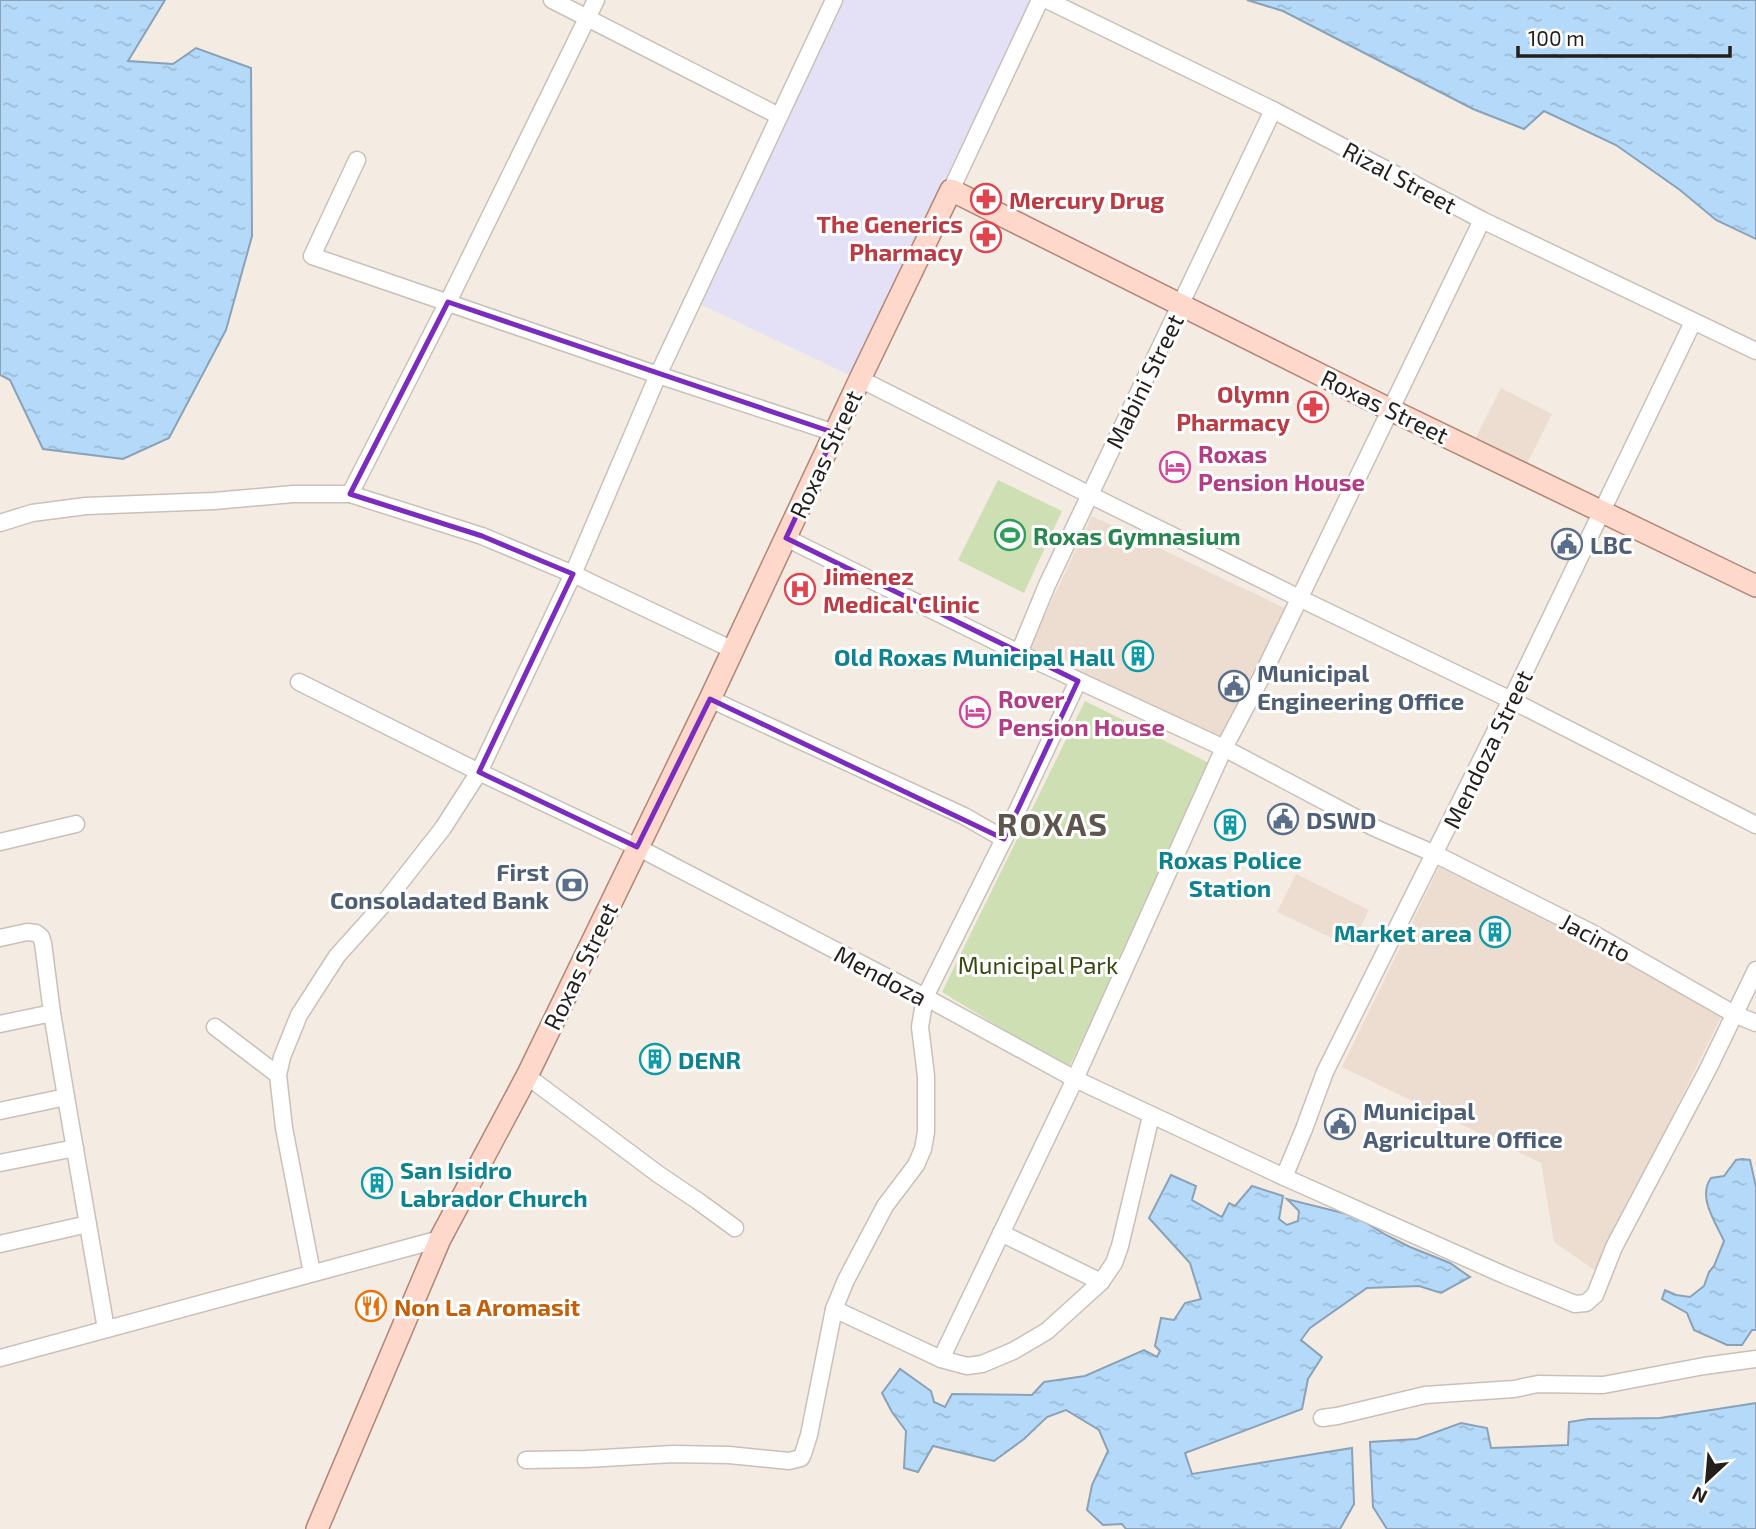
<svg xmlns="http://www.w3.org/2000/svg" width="1756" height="1529" viewBox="0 0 1756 1529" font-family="'Exo 2',sans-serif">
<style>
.built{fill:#ecddd0}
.education{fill:#e4e0f6}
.green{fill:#cee0b3}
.water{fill:url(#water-ripples);stroke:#89a2b7;stroke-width:2}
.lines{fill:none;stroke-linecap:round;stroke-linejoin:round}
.minor-casing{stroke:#c9c0b9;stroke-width:19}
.major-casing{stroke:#b18677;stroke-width:24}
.minor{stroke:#fff;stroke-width:16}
.major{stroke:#fed8cb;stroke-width:21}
.marked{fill:none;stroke:#7b2cbf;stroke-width:5;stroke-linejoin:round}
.labels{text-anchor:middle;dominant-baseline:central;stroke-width:6;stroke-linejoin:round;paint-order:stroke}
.street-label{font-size:24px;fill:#231f1d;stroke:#fff}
.health-label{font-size:24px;font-weight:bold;fill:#be3a42;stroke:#fff;text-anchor:start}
.hotel-label{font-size:24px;font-weight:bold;fill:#b23c85;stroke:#fff;text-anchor:start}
.leisure-label{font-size:24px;font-weight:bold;fill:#27864d;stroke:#fff;text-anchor:start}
.service-label{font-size:24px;font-weight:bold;fill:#4e5e75;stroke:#fff;text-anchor:start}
.culture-label{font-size:24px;font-weight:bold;fill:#0d838f;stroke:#fff;text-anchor:end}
.park-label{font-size:24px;fill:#364810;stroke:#fff}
.food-label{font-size:24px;font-weight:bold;fill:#c56008;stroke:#fff;text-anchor:start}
.district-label{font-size:32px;font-weight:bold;letter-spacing:2px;fill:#5d554e;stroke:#fff}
</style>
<defs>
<pattern id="water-ripples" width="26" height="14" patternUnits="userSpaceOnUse" patternTransform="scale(1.75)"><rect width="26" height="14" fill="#b5daf9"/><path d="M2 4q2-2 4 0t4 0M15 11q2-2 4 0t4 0" fill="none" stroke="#9bbbd5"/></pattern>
</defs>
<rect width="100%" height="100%" fill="#f4ebe3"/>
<g class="built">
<path d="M1501 388 1552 414 1526 466 1474 441Z"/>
<path d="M1092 516 1289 610 1222 747 1026 655Z"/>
<path d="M1439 867 1724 1011 1596 1271 1554 1242 1541 1163 1342 1067Z"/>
<path d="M1296 874 1369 910 1351 947 1277 912Z"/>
</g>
<path class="education" d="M840 0H1027L1032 3 849 375 700 304Z"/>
<g class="green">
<path d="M998 480 1062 511 1024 593 958 560Z"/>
<path d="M1085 701 1215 766 1068 1069 942 992Z"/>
</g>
<g class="water">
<path d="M0 0H165L128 61 173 64 196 48 251 68 252 236 226 330 169 438 123 459 43 449 10 380 0 375Z"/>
<path d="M1247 0H1756V239L1716 220 1680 190 1616 145 1544 111 1524 129 1473 109 1283 11Z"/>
<path d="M1742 1159 1750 1160 1756 1187V1330H1752L1742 1345H1727L1694 1330 1687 1313 1662 1299 1665 1290 1676 1295 1690 1297 1704 1286 1709 1272 1714 1266 1724 1241C1716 1223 1697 1197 1711 1178L1724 1176 1736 1160Z"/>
<path d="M1171 1175 1196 1186 1192 1200 1222 1217 1229 1203 1235 1206 1252 1186 1283 1196 1279 1219 1287 1225 1298 1221 1299 1211 1287 1199 1351 1215 1360 1219 1386 1235 1410 1247 1450 1263 1470 1277 1441 1293 1419 1286 1367 1288 1310 1328 1301 1340 1322 1357 1308 1379 1302 1409 1185 1453 1192 1474 1352 1448 1354 1504 1340 1529H1126L1122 1524 1103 1525 1087 1510 1092 1485 1108 1451 1099 1430 1066 1410 1047 1417 1024 1439 994 1461 933 1446 918 1472 904 1468 906 1431 892 1412 882 1393 900 1369 931 1391 934 1402 945 1407 952 1394 1032 1395 1044 1382 1085 1376 1144 1350 1157 1357 1160 1351 1155 1346 1161 1318 1174 1320 1185 1303 1201 1299 1190 1263 1149 1218Z"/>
<path d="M1756 1403V1529H1387L1373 1507 1370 1442 1417 1439 1461 1423 1487 1428 1491 1448 1568 1445 1569 1422 1588 1419 1660 1418Z"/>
</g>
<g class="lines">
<g class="minor-casing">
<g id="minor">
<path d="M552 0 779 116"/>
<path d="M1047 0 1273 110 1482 220 1756 351"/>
<path d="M357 160 312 256 658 375 835 433"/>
<path d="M951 190 1040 0"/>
<path d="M860 379 1090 495 1299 598 1511 700 1756 825"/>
<path d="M350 494 448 302 596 0"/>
<path d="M0 523 32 513 86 506 214 501 293 494H350L482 536 573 574 733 650"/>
<path d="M786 538 1019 653 1224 748 1375 828 1435 854 1592 933 1734 1014 1756 1023"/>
<path d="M1019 653 1047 585 1273 110"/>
<path d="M299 682 479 772 637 847 925 997 1075 1079 1284 1177 1504 1275 1575 1304 1586 1303 1595 1295 1614 1247 1708 1069 1756 970"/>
<path d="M710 699 964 816 1004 839 1078 681"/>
<path d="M0 842 76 824"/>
<path d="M0 938 27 932 36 933 41 937 43 943 52 1013 66 1097 106 1329"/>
<path d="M0 1024 52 1013"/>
<path d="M215 1027 278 1075"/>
<path d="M527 1076 658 1174 698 1201 735 1228"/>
<path d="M0 1111 66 1097"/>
<path d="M0 1163 75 1148"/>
<path d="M1284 1177 1304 1129 1325 1072 1511 700 1693 322"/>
<path d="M1001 1233 1101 1282"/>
<path d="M0 1244 88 1224"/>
<path d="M312 1273 284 1128 278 1075 282 1057 299 1015 337 956 381 907 443 828 479 772 573 574 658 375 834 0"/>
<path d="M834 1309 941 1359 967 1366 982 1364 1013 1351 1047 1331 1101 1282 1114 1263 1120 1246 1151 1116"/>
<path d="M0 1358 440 1239"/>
<path d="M941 1359 1075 1079 1224 748 1261 678 1482 220"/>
<path d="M1322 1418 1337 1416 1425 1395 1514 1389 1538 1384 1603 1385 1704 1366 1756 1359"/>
<path d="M526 1460 586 1459 673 1454 729 1455 789 1461 801 1458 803 1454 809 1435 834 1309 846 1280 885 1206 916 1165 923 1149 926 1132V1076L920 1027 925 997 1004 839"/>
</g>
</g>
<g class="major-casing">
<path id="major" d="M317 1529 440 1239 527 1076 710 699 860 379 951 190 1391 410 1756 586"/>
</g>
<use href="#minor" class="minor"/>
<use href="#major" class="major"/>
</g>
<path class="marked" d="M448 302 835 433 786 538 1078 681 1004 839 710 699 637 847 479 772 573 574 482 536 350 494Z"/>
<defs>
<g id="pharmacy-ring" transform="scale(1.575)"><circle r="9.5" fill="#fff" stroke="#e0444e" stroke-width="1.5"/><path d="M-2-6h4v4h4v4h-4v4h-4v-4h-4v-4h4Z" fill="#e0444e"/></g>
<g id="hotel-ring" transform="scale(1.575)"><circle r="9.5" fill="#fff" stroke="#d1479c" stroke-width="1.5"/><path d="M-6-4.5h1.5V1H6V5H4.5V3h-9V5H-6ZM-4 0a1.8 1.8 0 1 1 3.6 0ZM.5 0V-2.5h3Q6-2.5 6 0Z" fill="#d1479c"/></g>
<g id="stadium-ring" transform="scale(1.575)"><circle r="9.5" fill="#fff" stroke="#2e9e5b" stroke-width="1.5"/><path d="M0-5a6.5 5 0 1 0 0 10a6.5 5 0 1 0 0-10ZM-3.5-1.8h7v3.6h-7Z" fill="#2e9e5b"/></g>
<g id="civic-ring" transform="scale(1.575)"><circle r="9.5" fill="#fff" stroke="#5c6f8a" stroke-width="1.5"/><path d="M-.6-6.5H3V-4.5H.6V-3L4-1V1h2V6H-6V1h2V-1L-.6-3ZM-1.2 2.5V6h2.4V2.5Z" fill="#5c6f8a"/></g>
<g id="hospital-ring" transform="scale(1.575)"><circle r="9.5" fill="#fff" stroke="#e0444e" stroke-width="1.5"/><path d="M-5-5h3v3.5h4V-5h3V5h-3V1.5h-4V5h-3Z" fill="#e0444e"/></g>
<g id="building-ring" transform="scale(1.575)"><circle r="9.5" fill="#fff" stroke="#0f9aa8" stroke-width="1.5"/><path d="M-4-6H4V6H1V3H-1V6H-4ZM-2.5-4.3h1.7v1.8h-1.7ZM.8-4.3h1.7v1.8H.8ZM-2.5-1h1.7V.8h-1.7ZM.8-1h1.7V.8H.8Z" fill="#0f9aa8"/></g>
<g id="bank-ring" transform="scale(1.575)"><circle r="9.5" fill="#fff" stroke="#5c6f8a" stroke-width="1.5"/><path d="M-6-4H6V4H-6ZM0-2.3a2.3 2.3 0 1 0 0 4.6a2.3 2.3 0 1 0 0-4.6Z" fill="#5c6f8a"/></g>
<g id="restaurant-ring" transform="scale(1.575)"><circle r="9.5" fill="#fff" stroke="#e8710a" stroke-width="1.5"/><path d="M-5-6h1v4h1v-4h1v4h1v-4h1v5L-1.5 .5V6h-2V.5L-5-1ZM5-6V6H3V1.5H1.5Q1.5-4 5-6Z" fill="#e8710a"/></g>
</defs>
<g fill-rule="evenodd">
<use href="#pharmacy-ring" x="986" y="199"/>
<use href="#pharmacy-ring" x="986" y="237"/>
<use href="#pharmacy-ring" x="1313" y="407"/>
<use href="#hotel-ring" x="1175" y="467"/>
<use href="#stadium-ring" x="1010" y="535"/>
<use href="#civic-ring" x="1567" y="544"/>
<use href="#hospital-ring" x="800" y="589"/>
<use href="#building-ring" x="1138" y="656"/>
<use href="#civic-ring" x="1234" y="686"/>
<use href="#hotel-ring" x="975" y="712"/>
<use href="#civic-ring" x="1283" y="819"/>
<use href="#building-ring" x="1230" y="825"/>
<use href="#bank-ring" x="572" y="885"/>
<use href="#building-ring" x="1495" y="932"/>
<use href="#building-ring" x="655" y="1059"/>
<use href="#civic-ring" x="1340" y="1124"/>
<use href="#building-ring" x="377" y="1183"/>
<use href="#restaurant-ring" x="371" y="1306"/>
</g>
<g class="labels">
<g class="street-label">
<text transform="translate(1400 177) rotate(28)">Rizal Street</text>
<text transform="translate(1144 381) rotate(-64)">Mabini Street</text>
<text transform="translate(1385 406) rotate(26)">Roxas Street</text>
<text transform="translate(825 454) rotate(-65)">Roxas Street</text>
<text transform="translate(1487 749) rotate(-64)">Mendoza Street</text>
<text transform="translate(1596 937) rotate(28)">Jacinto</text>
<text transform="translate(580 966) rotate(-64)">Roxas Street</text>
<text transform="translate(881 975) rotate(28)">Mendoza</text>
</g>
<g class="health-label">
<text x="1009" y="199">Mercury Drug</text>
<text x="963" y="223" text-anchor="end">The Generics<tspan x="963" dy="28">Pharmacy</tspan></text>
<text x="1290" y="393" text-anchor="end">Olymn<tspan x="1290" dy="28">Pharmacy</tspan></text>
<text x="823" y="575">Jimenez<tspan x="823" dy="28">Medical Clinic</tspan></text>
</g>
<g class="hotel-label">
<text x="1198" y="453">Roxas<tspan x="1198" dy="28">Pension House</tspan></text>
<text x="998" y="698">Rover<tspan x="998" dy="28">Pension House</tspan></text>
</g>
<g class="leisure-label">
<text x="1033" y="535">Roxas Gymnasium</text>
</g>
<g class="service-label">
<text x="1590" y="544">LBC</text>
<text x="1257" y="672">Municipal<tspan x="1257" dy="28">Engineering Office</tspan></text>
<text x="1306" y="819">DSWD</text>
<text x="549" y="871" text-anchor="end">First<tspan x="549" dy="28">Consoladated Bank</tspan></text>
<text x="1363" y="1110">Municipal<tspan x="1363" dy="28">Agriculture Office</tspan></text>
</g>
<g class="culture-label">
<text x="1115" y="656">Old Roxas Municipal Hall</text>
<text x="1230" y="859" text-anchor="middle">Roxas Police<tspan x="1230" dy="28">Station</tspan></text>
<text x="1472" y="932">Market area</text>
<text x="678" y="1059" text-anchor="start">DENR</text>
<text x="400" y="1169" text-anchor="start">San Isidro<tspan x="400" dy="28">Labrador Church</tspan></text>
</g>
<g class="park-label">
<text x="1038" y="964">Municipal Park</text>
</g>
<g class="food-label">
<text x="394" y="1306">Non La Aromasit</text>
</g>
<g class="district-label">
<text x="1053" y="823">ROXAS</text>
</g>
</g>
<g transform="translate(1707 1480) rotate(206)" stroke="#ffffff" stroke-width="5" paint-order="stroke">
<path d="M0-5L12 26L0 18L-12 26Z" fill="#231f1d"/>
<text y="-10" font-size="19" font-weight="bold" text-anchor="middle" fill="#231f1d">N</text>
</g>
<path d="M1518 46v10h212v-10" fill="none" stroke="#231f1d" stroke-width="3.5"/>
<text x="1528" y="46" font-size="21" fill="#231f1d" stroke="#ffffff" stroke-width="5" paint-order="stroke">100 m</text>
</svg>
